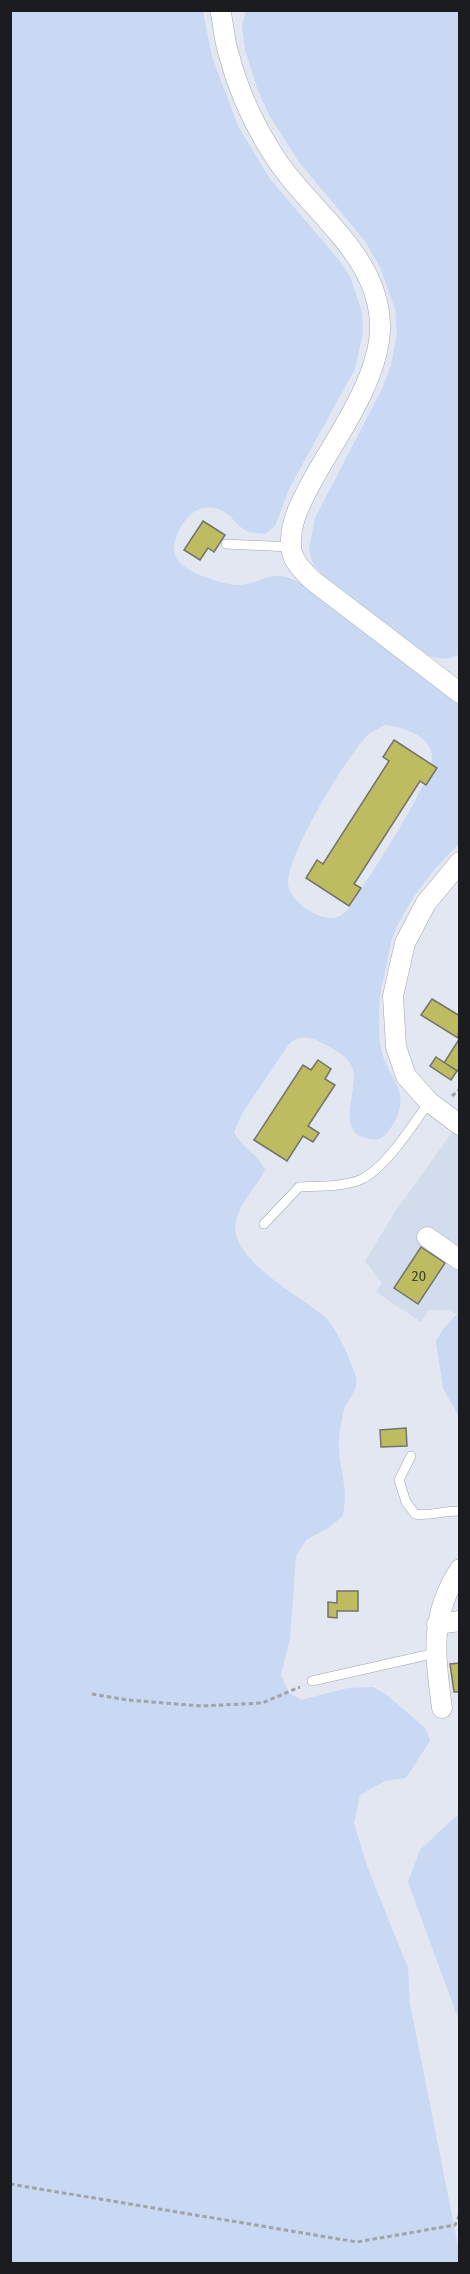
<svg xmlns="http://www.w3.org/2000/svg" width="470" height="2274" viewBox="0 0 470 2274" font-family="'Fira Sans Condensed',sans-serif">
<style>
.built{fill:#d3dced}
.green{fill:#c9d8f3;fill-rule:evenodd}
.building{fill:#bebc61;stroke:#737369;stroke-width:1.5}
.lines{fill:none;stroke-linecap:round;stroke-linejoin:round}
.service-casing{stroke:#a0a5af;stroke-width:10}
.minor-casing{stroke:#a0a5af;stroke-width:21}
.path{stroke:#9fa3ab;stroke-width:3;stroke-dasharray:4.5 3;stroke-linecap:butt}
.service{stroke:#fff;stroke-width:9}
.minor{stroke:#fff;stroke-width:20}
.labels{text-anchor:middle;dominant-baseline:central;stroke-width:6;stroke-linejoin:round;paint-order:stroke}
.number-label{font-size:15px;fill:#434430}
</style>
<rect width="100%" height="100%" fill="#e2e7f2"/>
<path class="built" d="M459 1123V1315L447 1310H429L421 1322 376 1292 382 1283 365 1261 395 1212Z"/>
<g class="green">
<path d="M11 11H203L212 57 238 126 270 179 338 259 350 276 362 312 363 333 355 369 290 487 275 526 265 534C259 533 252 533 247 531 238 527 233 518 226 513 205 500 189 511 179 530 175 538 172 548 176 557 182 572 225 586 241 585 253 584 264 577 276 576 289 575 300 583 310 589L459 704V844C433 869 407 901 393 936 389 947 388 960 385 972 383 981 380 990 380 999 379 1014 378 1034 381 1049 387 1076 409 1088 397 1117 394 1123 389 1132 384 1136 380 1139 376 1140 371 1139 330 1134 363 1086 351 1065 346 1054 329 1046 318 1041 308 1036 298 1036 289 1044L243 1112 234 1132C241 1148 258 1153 265 1170 257 1187 240 1202 236 1221 226 1258 302 1297 325 1317 336 1327 350 1359 355 1374 360 1388 351 1395 345 1407 342 1414 342 1422 340 1429 336 1451 343 1472 345 1493 345 1501 344 1508 343 1516L328 1528 306 1540 296 1556 290 1638 281 1675 289 1693 301 1700 348 1688 373 1687 387 1695 426 1729 430 1741 406 1778 385 1781 360 1795 354 1823 367 1866 408 1968 410 2004 459 2251V2263L11 2264ZM385 725C402 727 431 735 432 756 434 781 366 881 350 907 347 910 344 914 340 916 323 925 288 901 288 883 287 855 348 753 369 734 374 730 380 728 385 725Z"/>
<path d="M246 11H459L460 654C449 660 441 659 429 656L322 575 312 562 309 548 315 518 383 387 391 365 397 334 395 309 380 267 365 241 299 162 269 115 257 88 245 50 242 25Z"/>
<path d="M459 1312V1311V1417L443 1388 436 1341 443 1329Z"/>
<path d="M459 1814V2021L408 1882 420 1850 454 1818Z"/>
</g>
<g class="building">
<path d="M203 521 225 535 214 552 208 548 200 560 184 550Z"/>
<path d="M394 740 437 768 426 785 420 781 354 884 361 888 349 906 306 878 317 860 323 864 389 761 383 757Z"/>
<path d="M432 999 460 1016 458 1038 421 1015Z"/>
<path d="M458 1041 460 1043V1067L457 1071 444 1063Z"/>
<path d="M436 1057 457 1071 451 1080 430 1066Z"/>
<path d="M318 1060 331 1069 325 1079 335 1085 308 1126 319 1133 313 1142 303 1136 287 1161 254 1140 303 1065 311 1070Z"/>
<path d="M421 1247 445 1263 418 1304 394 1288Z"/>
<path d="M406 1428 407 1446 381 1447 380 1430Z"/>
<path d="M337 1591H358V1611H337V1618L328 1617V1602L337 1603Z"/>
<path d="M460 1663V1692H454L450 1664Z"/>
</g>
<g class="lines">
<g class="service-casing">
<g id="service">
<path d="M226 544 291 547"/>
<path d="M264 1224 299 1187C319 1186 341 1187 360 1180 386 1168 412 1126 429 1102"/>
<path d="M411 1456 399 1480 406 1502 415 1514C431 1517 443 1510 460 1511"/>
<path d="M312 1681 436 1653"/>
</g>
</g>
<g class="minor-casing">
<g id="minor">
<path d="M220 10C224 25 224 41 229 55 238 89 252 121 271 151 306 210 382 254 380 330 378 379 340 432 316 474 304 496 289 521 291 547 292 561 303 571 312 580L460 693"/>
<path d="M460 862 426 903 405 943 393 996 396 1047 406 1076 429 1102 460 1125"/>
<path d="M427 1237 460 1260"/>
<path d="M437 1624 460 1621"/>
<path d="M442 1708C435 1654 429 1617 460 1569"/>
</g>
</g>
<g class="path">
<path d="M452 1096 460 1089"/>
<path d="M92 1694 128 1700 201 1706 262 1703 300 1687"/>
<path d="M10 2184 357 2242 455 2225 460 2214"/>
</g>
<use href="#service" class="service"/>
<use href="#minor" class="minor"/>
</g>
<g class="labels">
<g class="number-label">
<text x="419" y="1276">20</text>
</g>
</g>
<rect width="470" height="2274" fill="none" stroke="#1a1c1f" stroke-width="24"/>
</svg>
